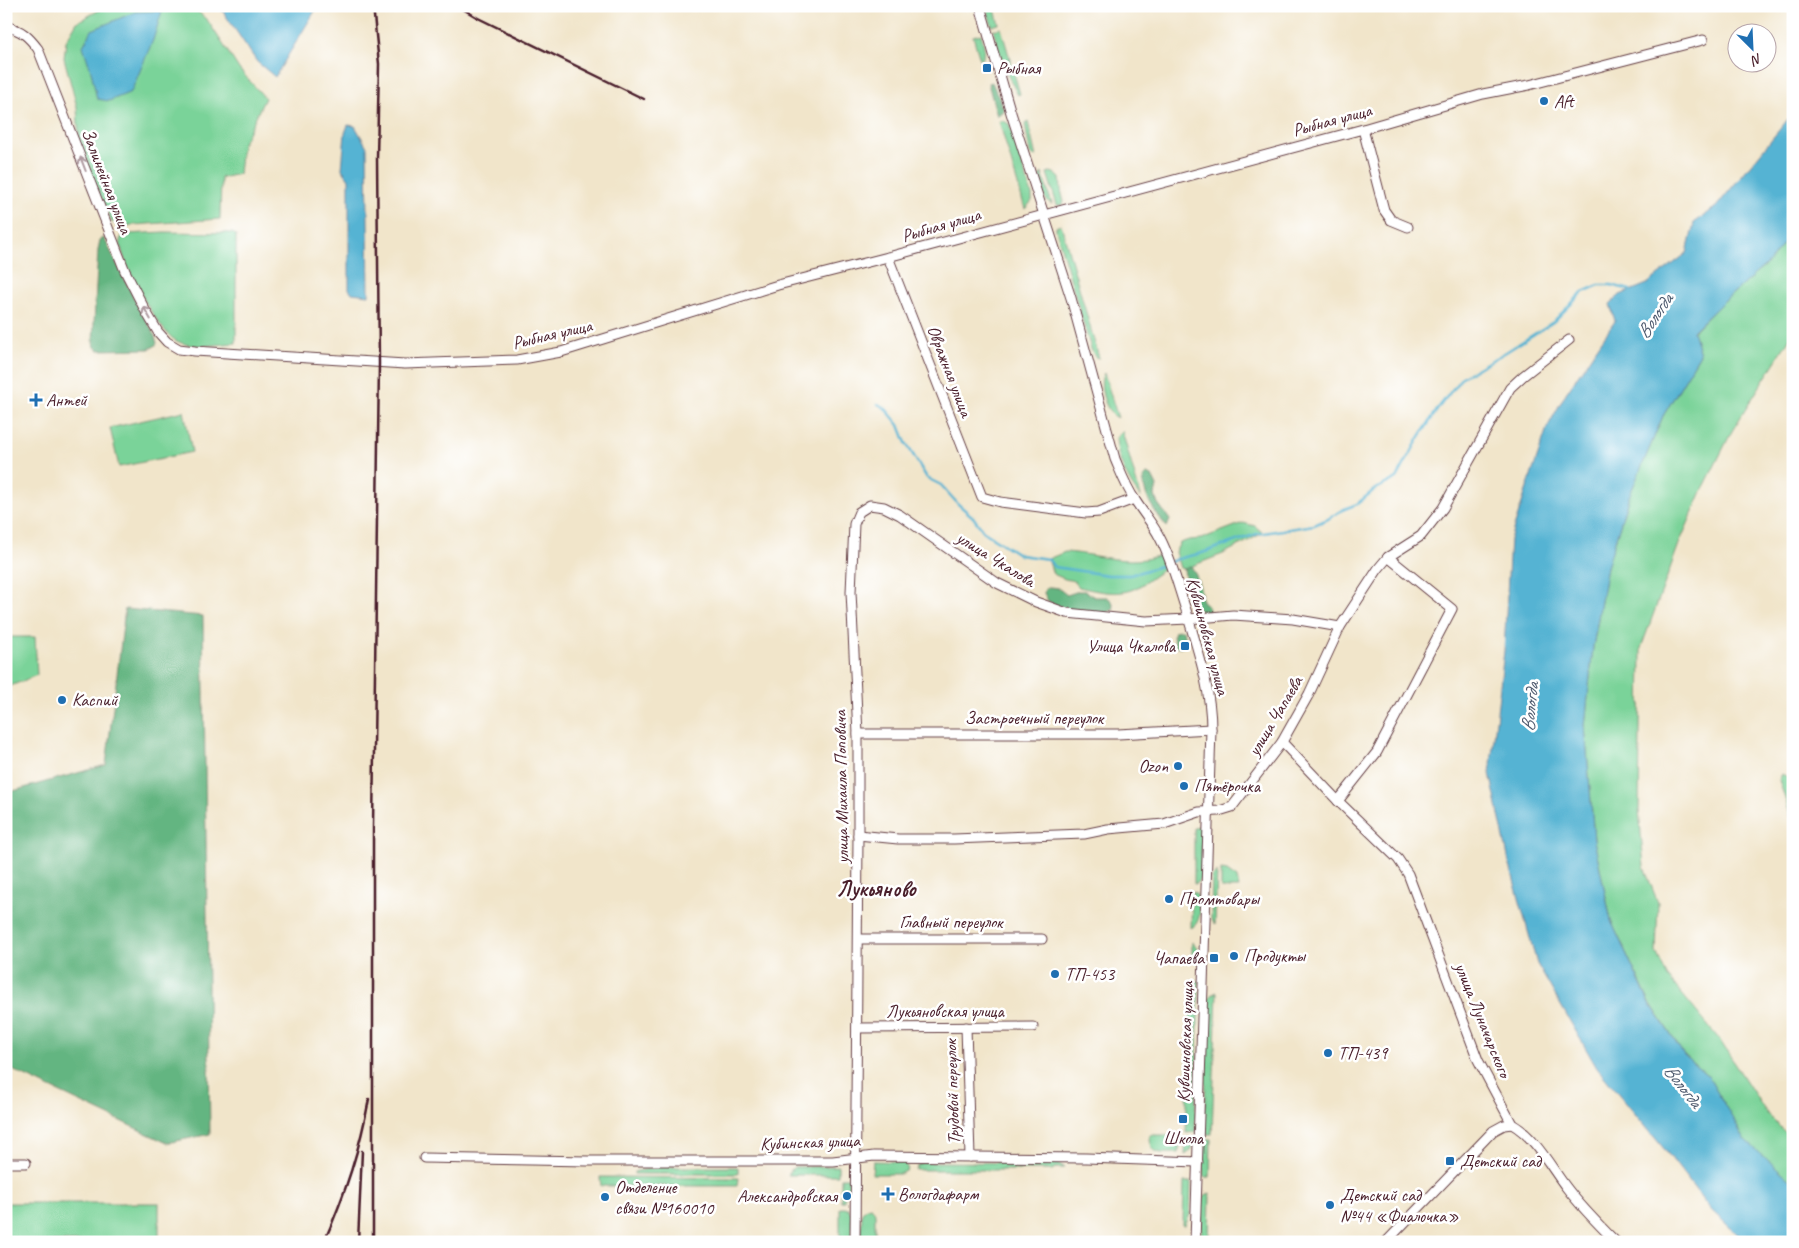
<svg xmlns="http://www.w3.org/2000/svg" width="1799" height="1248" viewBox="0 0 1799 1248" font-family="Caveat,sans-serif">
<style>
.green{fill:#7ad399;stroke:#627962}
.forest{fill:#63b581;stroke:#566a56}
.water{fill:#55b3d3;stroke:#50697f}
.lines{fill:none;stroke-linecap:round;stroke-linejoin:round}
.stream{stroke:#55b3d3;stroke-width:2.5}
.minor-casing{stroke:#633d43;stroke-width:11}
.minor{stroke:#fff;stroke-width:9}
.rail{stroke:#4a1f2b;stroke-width:2.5}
.oneway{stroke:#ae9aa0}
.poi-dot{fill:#1f6fb2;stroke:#fff;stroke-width:2}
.labels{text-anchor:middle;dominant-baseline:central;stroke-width:5;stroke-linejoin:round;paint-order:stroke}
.poi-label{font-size:18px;fill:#4a1f2b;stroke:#fff;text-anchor:start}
.street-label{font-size:18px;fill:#4a1f2b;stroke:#fff}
.water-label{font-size:19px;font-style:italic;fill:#4e5a6e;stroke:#fff}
.district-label{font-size:22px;font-weight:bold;fill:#4a1f2b;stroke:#fff}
</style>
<rect width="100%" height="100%" fill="#fff"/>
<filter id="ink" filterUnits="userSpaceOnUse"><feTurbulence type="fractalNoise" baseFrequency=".02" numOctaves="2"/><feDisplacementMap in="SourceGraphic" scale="10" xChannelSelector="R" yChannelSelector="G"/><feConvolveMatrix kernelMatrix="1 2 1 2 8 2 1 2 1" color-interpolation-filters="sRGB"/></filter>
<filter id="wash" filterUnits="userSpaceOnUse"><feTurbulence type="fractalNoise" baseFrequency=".0096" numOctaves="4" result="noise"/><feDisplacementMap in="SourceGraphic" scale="20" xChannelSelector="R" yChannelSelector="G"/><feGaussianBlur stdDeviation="1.12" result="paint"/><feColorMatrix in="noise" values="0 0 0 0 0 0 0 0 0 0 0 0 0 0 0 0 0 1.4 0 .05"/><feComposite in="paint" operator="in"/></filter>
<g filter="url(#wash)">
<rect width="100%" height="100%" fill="#f1e5ca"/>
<g class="green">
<path d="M107 6H192L208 21 239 69 265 98 242 145 239 174 221 178 220 219 119 226 112 222 93 180 79 143 77 107 64 58 66 41 77 22Z"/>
<path d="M986 6H994L999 24 992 26Z"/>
<path d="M1001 28 1020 94 1018 95 1004 68 993 30Z"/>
<path d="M981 34 984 46 983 58 980 60 973 36Z"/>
<path d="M999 121H1004L1009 124 1032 195V201L1025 209Z"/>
<path d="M1028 122 1036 157 1030 154 1025 124Z"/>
<path d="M1050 172 1054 173 1060 178 1061 190 1064 202 1062 205H1057L1047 173Z"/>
<path d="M1042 173 1052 204C1043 200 1038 185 1040 175Z"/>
<path d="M1061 224 1099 358 1095 357 1091 349 1056 230V227Z"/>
<path d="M1793 231V333L1732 431 1703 489 1679 544 1641 648 1639 810 1644 867 1658 903 1656 952 1667 976 1719 1039 1768 1115 1793 1140V1182L1745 1141 1708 1076 1684 1055 1649 1001 1611 921 1594 840 1585 726 1593 647 1607 567 1628 499 1663 416 1700 354 1693 332 1723 302 1770 261Z"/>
<path d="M164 232 232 233 236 235V343C218 344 192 350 175 340 157 329 120 261 120 240L122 236 128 234Z"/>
<path d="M1104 373 1118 418C1105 413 1097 384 1104 373Z"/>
<path d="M184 411 192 452 119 467 110 428Z"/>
<path d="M1122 431 1141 498C1128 482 1117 460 1116 438Z"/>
<path d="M1243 523 1255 526 1263 533 1223 554 1184 569 1180 568 1175 552 1180 543 1189 540 1201 539Z"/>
<path d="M1065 552C1098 554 1129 567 1160 555L1165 569C1155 574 1147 582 1138 587 1120 597 1097 591 1079 587L1074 581 1065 579 1053 574 1048 559Z"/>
<path d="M6 637H35L37 675 6 688Z"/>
<path d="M1782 774 1789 778 1793 785V824L1779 780Z"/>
<path d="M1201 825 1203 830 1201 878 1198 882 1194 884V828Z"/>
<path d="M1221 870 1227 871 1237 878 1239 888H1221Z"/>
<path d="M1217 872 1215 925 1211 919 1212 877Z"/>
<path d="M1192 892 1196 893C1202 902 1202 923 1191 928Z"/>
<path d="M1192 942 1199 949V955L1196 960H1192Z"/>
<path d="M1191 981H1199L1195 1132 1186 1133Z"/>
<path d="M1217 992 1212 1134H1204L1208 1001 1211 995Z"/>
<path d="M1150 1135H1180L1179 1153C1162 1153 1150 1157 1150 1135Z"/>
<path d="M1186 1138H1193L1192 1150 1185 1155Z"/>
<path d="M1204 1139H1211L1210 1177H1203Z"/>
<path d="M873 1161 903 1162 905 1163 908 1170 900 1174H872Z"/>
<path d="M924 1162 1058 1163 1065 1168H1056L1053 1170H915L917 1165Z"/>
<path d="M838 1166V1175H788L790 1171 794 1167Z"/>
<path d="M658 1167H738V1174H634V1172L637 1171Z"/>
<path d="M600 1177 738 1178 737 1186H601Z"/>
<path d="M841 1178H853V1193H845L844 1201H841Z"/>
<path d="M1184 1182H1191L1190 1214 1185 1226 1183 1225Z"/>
<path d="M1210 1193 1209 1242H1201L1202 1201 1205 1195Z"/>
<rect x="6" y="1203" width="153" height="39"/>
<path d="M871 1207 874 1210 875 1214V1242H861L862 1212 866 1208Z"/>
<path d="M840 1208H848L852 1214V1242H840Z"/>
</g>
<g class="forest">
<path d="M992 82 1004 110 997 116 988 83Z"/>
<path d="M104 238 141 312 153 331 157 343 155 346 149 349 99 350 95 347 93 342 98 250 100 240Z"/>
<path d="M1147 474 1152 476 1157 486 1155 495 1157 502 1170 520 1167 527C1156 514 1141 494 1144 476Z"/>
<path d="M1191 566C1198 577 1201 589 1202 601L1207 605 1209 609 1207 613C1189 612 1186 583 1184 569Z"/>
<path d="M1050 587 1058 588 1067 595 1079 591H1085L1095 597H1107L1112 601 1114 609 1106 613 1088 612 1059 607 1048 601 1044 593 1045 589Z"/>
<path d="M125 609 203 616 210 1134 167 1143 6 1067V793L106 765Z"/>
<path d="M1179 630H1183L1186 644 1180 647 1176 646 1173 637 1175 631Z"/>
</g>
<g class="water">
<path d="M222 6H318L275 77 257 62 222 10Z"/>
<path d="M162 11 153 40 131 92 109 101 97 99 91 71 83 46 92 30 135 12Z"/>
<path d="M1793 113V231L1770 261 1723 302 1693 331 1700 354 1663 416 1628 499 1607 567 1593 647 1585 726 1594 840 1611 921 1649 1002 1684 1055 1708 1076 1745 1140 1793 1182V1242H1746L1711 1210 1665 1150 1597 1068 1537 964 1509 862 1490 773 1504 651 1510 539 1547 428 1566 393 1615 321 1610 304 1620 295 1647 284 1687 253 1694 223 1716 207Z"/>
<path d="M348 125 355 126 367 147 369 295 352 293 349 289V179L342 169 345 133Z"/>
</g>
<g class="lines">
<path class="stream" d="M878 404 885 408 899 425 906 443 927 478 941 485 958 504 973 517 984 532 1020 555 1048 559 1054 567 1108 575H1130L1164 565 1177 559 1202 553 1257 534 1314 525 1328 519 1342 510 1357 504 1374 490 1397 478 1419 438 1439 407 1462 377 1506 352 1553 322 1583 292 1599 285H1611L1630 290"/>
</g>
</g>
<g filter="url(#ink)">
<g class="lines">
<g class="minor-casing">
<g id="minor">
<path d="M980 6 1011 113 1071 298 1115 459C1121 473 1126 487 1135 500 1143 513 1153 524 1160 538 1172 561 1178 586 1186 610 1197 649 1211 687 1211 729L1195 1242"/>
<path d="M6 27C21 29 29 37 38 49L125 271 145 310 158 332 167 342 179 349 195 351 405 364 517 360 561 352 778 285 888 257 1363 129 1483 94 1529 85 1703 40"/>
<path d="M1363 129 1384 210 1391 220 1408 227"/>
<path d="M888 257 982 497 1000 502 1086 513 1099 512 1134 499"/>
<path d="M858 734H1118L1211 729"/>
<path d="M1282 742 1338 801 1398 859 1408 874 1478 1060 1512 1124C1535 1137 1550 1166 1566 1187 1581 1207 1598 1224 1616 1242"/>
<path d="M1338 801 1377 752 1452 609 1388 557"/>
<path d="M858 835 898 839H954L1084 834 1108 829 1164 824 1199 812 1219 811 1232 807 1282 742 1309 694 1340 627 1378 569 1388 557 1421 536 1443 508 1510 388 1523 376 1569 340"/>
<path d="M859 939H1042"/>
<path d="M966 1027 970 1157"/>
<path d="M857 1028 1033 1027"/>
<path d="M424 1158 588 1161H833L874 1156 1086 1158 1198 1162"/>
<path d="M6 1163H26"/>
<path d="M855 1242 858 835V734L851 592 854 524 859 512 870 505 884 507 900 515 997 583 1036 602 1067 613 1146 621 1188 619 1233 615 1293 619 1340 627"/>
<path d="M1386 1242 1493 1131 1504 1125 1512 1124"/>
</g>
</g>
<use href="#minor" class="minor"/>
<g class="rail">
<path d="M373 6 379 64 377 158 379 363 373 827V1242"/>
<path d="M458 6 478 18 644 99"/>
<path d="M324 1242C345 1195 360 1149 369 1099"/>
<path d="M358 1242 362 1151"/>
</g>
</g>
<defs><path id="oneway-shaft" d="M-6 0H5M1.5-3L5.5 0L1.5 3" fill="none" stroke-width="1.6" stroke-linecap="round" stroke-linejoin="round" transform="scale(1.25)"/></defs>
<g class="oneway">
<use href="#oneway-shaft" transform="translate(83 164) rotate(-111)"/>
<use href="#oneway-shaft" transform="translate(147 313) rotate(-120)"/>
</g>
</g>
<g class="poi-dot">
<rect x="982" y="63" width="10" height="10" rx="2.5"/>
<circle cx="1544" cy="101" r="5"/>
<path d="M33.5 392.5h5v5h5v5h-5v5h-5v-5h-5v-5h5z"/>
<rect x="1180" y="641" width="10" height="10" rx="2.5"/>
<circle cx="62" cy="700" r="5"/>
<circle cx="1178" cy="766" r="5"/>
<circle cx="1184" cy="786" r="5"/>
<circle cx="1169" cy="899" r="5"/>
<circle cx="1234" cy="956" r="5"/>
<rect x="1209" y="953" width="10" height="10" rx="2.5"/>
<circle cx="1055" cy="974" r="5"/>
<circle cx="1328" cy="1053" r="5"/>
<rect x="1178" y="1114" width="10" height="10" rx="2.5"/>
<rect x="1445" y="1156" width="10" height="10" rx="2.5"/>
<path d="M885.5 1186.5h5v5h5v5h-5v5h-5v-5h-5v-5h5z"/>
<circle cx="847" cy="1196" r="5"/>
<circle cx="605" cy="1197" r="5"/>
<circle cx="1330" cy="1205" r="5"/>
</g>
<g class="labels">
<g class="poi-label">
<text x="997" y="68">Рыбная</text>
<text x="1554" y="101">Aft</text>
<text x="46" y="400">Антей</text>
<text x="1175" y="646" text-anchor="end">Улица Чкалова</text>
<text x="72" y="700">Каспий</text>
<text x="1168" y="766" text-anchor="end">Ozon</text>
<text x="1194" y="786">Пятёрочка</text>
<text x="1179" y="899">Промтовары</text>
<text x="1244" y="956">Продукты</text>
<text x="1204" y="958" text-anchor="end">Чапаева</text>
<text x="1065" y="974">ТП-453</text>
<text x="1338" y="1053">ТП-439</text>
<text x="1183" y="1138" text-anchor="middle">Школа</text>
<text x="1460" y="1161">Детский сад</text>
<text x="615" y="1187">Отделение<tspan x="615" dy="21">связи №160010</tspan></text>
<text x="898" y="1194">Вологдафарм</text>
<text x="1340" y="1195">Детский сад<tspan x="1340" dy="21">№44 «Фиалочка»</tspan></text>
<text x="837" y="1196" text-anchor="end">Александровская</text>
</g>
<g class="street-label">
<text transform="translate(1332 120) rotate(-15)">Рыбная улица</text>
<text transform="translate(107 181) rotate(69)">Залинейная улица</text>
<text transform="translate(941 225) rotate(-16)">Рыбная улица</text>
<text transform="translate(552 334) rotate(-13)">Рыбная улица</text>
<text transform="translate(950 371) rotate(69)">Овражная улица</text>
<text transform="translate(996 559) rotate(32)">улица Чкалова</text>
<text transform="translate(1208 636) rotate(75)">Кувшиновская улица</text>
<text transform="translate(1275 716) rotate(-59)">улица Чапаева</text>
<text x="1034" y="718">Застроечный переулок</text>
<text transform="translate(841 787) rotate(-91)">улица Михаила Поповича</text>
<text x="951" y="922">Главный переулок</text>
<text x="945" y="1011">Лукьяновская улица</text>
<text transform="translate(1483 1020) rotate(68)">улица Луначарского</text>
<text transform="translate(1185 1042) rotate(-88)">Кувшиновская улица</text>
<text transform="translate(952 1092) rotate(-92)">Трудовой переулок</text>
<text transform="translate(810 1142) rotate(-2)">Кубинская улица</text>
</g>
<g class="water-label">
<text transform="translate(1655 316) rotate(-56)">Вологда</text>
<text transform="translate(1530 707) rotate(-84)">Вологда</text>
<text transform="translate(1683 1086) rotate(52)">Вологда</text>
</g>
<g class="district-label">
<text x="876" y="889">Лукьяново</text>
</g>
</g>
<rect width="1799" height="1248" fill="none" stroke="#fff" stroke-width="25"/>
<g transform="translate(1752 48) rotate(156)"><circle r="24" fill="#ffffff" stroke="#b7a5aa"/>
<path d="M0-4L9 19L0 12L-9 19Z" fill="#1f6fb2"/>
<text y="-8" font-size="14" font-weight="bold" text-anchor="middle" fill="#4a1f2b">N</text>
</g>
</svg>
